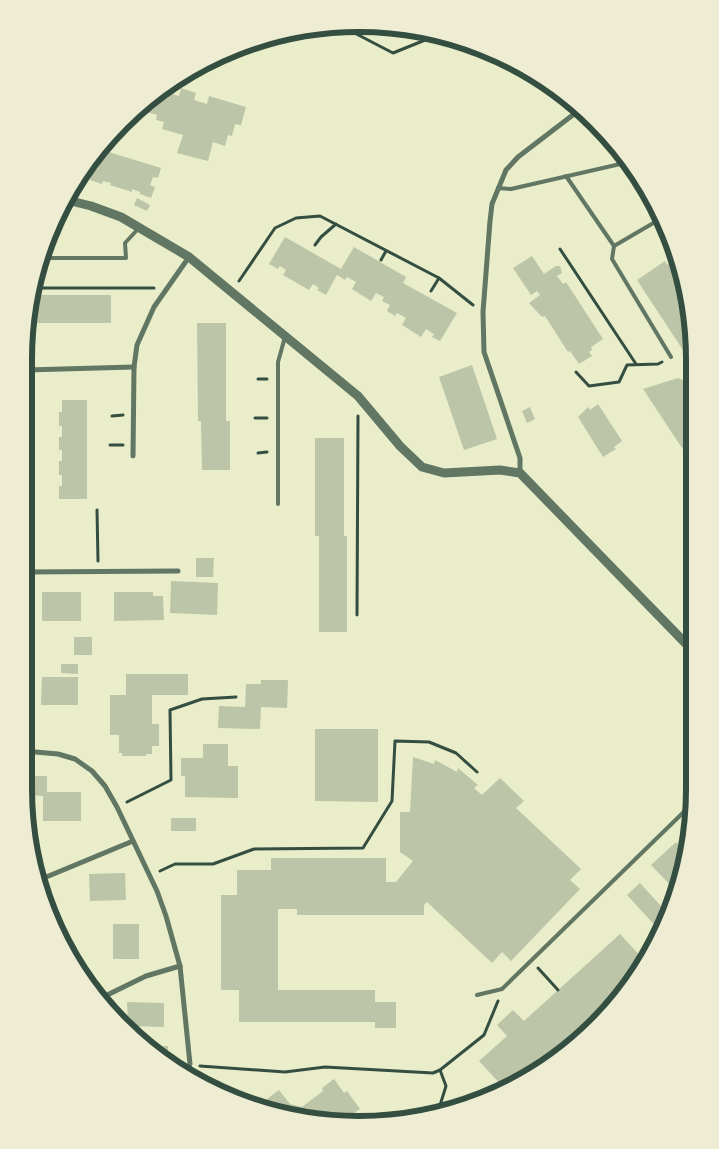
<svg xmlns="http://www.w3.org/2000/svg" width="719" height="1149" viewBox="0 0 719 1149" font-family="Overpass,sans-serif">
<style>
.building{fill:#bcc5a7}
.lines{fill:none;stroke-linecap:round;stroke-linejoin:round}
.path{stroke:#344e41;stroke-width:3}
.service{stroke:#617663;stroke-width:4}
.minor{stroke:#617663;stroke-width:5}
.tertiary{stroke:#617663;stroke-width:9}
.rim{fill:none;stroke:#344e41;stroke-width:6}
</style>
<rect width="100%" height="100%" fill="#e9edc9"/>
<g class="building">
<path d="M169 85 166 92 179 96 181 88 196 93 194 100 207 104 209 96 246 107 241 125 235 124 232 136 228 135 225 146 213 142 208 161 177 153 183 135 162 129 164 122 156 120 157 115 136 109Z"/>
<path d="M99 149 161 168 158 178 153 177 150 185 155 187 151 198 140 194V192L132 189V192L110 185 111 183 103 181 102 184 90 180 94 167 98 169 99 163 95 162Z"/>
<path d="M137 198 150 205 147 211 134 205Z"/>
<path d="M285 237 341 269 354 247 406 277 403 283 457 313 440 341 432 337 434 334 426 329 421 337 402 325 406 318 397 313 395 316 387 311 390 305 382 301 384 297 376 293 371 301 352 289 356 282 347 277 345 280 337 275 326 295 317 290 319 288 313 284 309 290 283 275 286 270 280 266 278 269 269 264Z"/>
<path d="M532 256 544 274 556 266H560L562 273 557 276 563 284 566 282 603 339 591 347 592 350 589 352 592 356 579 364 570 351 568 352 545 316 542 317 529 303 540 295 537 291 531 295 513 268Z"/>
<path d="M679 257 695 337 694 367 637 280 665 261 667 265Z"/>
<path d="M32 295H111V323H27V316Z"/>
<path d="M197 323H226V421H230V470H202L201 421H198Z"/>
<path d="M472 365 497 439 464 450 439 377Z"/>
<path d="M678 378 685 381 694 378V466L643 389Z"/>
<path d="M62 400H87V499H59V486H62V475H59V461H62V450H59V437H62V426H59V412H62Z"/>
<path d="M598 404 622 441 614 447 616 449 603 457 578 417 588 407 590 410Z"/>
<path d="M530 407 535 419 527 423 522 411Z"/>
<path d="M315 438H344V536H347V632H319V536H315Z"/>
<path d="M196 558H214L213 577H196Z"/>
<path d="M171 581 218 583 217 615 170 613Z"/>
<rect x="42" y="592" width="39" height="29"/>
<path d="M114 592H153V596H163L164 620 114 621Z"/>
<rect x="74" y="637" width="18" height="18"/>
<path d="M61 664H78V674L61 673Z"/>
<path d="M126 674H188V695H152V724H159V746H152V754H146V756H122V753H119V735H110V695H126Z"/>
<path d="M42 677H78V705H41Z"/>
<path d="M261 680H288L287 708 261 707 260 729 218 728 219 706 245 707 246 684H261Z"/>
<path d="M315 729H378V802L315 801Z"/>
<path d="M203 744H228V766H238V798L185 797V776H181V758H203Z"/>
<path d="M413 757 434 764 435 760 457 772 458 768 478 785 474 788 482 795 500 778 524 801 516 808 581 869 570 880 580 889 511 961 502 952 492 963 427 902 424 905V915H297V909H278V990H375V1002H396V1028H375V1022H239V990H221V895H237V870H271V858H386V882H396L413 861 400 852V812H410Z"/>
<path d="M32 776H47V792H81V821H43V796L32 795Z"/>
<rect x="171" y="818" width="25" height="13"/>
<path d="M676 842 687 854 677 892 651 865Z"/>
<path d="M125 873 126 900 90 901 89 874Z"/>
<path d="M640 883 670 916 661 932 627 895Z"/>
<rect x="113" y="924" width="26" height="35"/>
<path d="M620 934 645 961 626 994 546 1069 504 1088 479 1061 507 1036 497 1025 513 1010 524 1021Z"/>
<path d="M127 1002 164 1003V1027L128 1026Z"/>
<path d="M149 1046H168V1063L155 1056 149 1049Z"/>
<path d="M334 1079 344 1093 347 1091 360 1109 341 1122 263 1109 270 1104 267 1099 279 1090 290 1104 302 1107 323 1091 322 1088Z"/>
<path d="M415 1110 420 1117 401 1120Z"/>
</g>
<g class="lines">
<g class="path">
<path d="M341 26 393 53 440 34"/>
<path d="M315 245 321 237 336 224"/>
<path d="M560 249 636 364"/>
<path d="M381 260 386 251"/>
<path d="M239 281 275 228 296 218 320 216 439 278 473 305"/>
<path d="M34 288H154"/>
<path d="M431 291 439 278"/>
<path d="M576 372 589 386 619 382 627 365 658 364 662 362"/>
<path d="M258 379H267"/>
<path d="M112 416 123 415"/>
<path d="M255 418H267"/>
<path d="M110 445H123"/>
<path d="M258 453 267 452"/>
<path d="M97 510 98 561"/>
<path d="M357 615 358 416"/>
<path d="M127 802 171 780 170 710 202 699 236 697"/>
<path d="M160 871 175 864H213L254 849 363 848 392 801 395 741 429 742 456 753 477 772"/>
<path d="M538 968 558 990"/>
<path d="M200 1066 285 1072 325 1067 433 1073 440 1070 484 1035 498 1001"/>
<path d="M437 1115 446 1086 440 1070"/>
</g>
<g class="service">
<path d="M566 176 614 246 662 218"/>
<path d="M498 188 511 189 629 162"/>
<path d="M614 246 612 259 671 357"/>
<path d="M42 258H126L125 243 138 229"/>
<path d="M278 504V362L285 337"/>
<path d="M477 995 502 989 693 803"/>
</g>
<g class="minor">
<path d="M26 370 134 367"/>
<path d="M133 456 134 367 137 345 154 307 189 257"/>
<path d="M520 473V458L484 352 483 312 490 221 492 204 506 170 518 157 578 111 580 108"/>
<path d="M25 572 178 571"/>
<path d="M24 751 58 754 75 759 92 771 105 786 117 807 157 891 166 916 180 966 190 1064 186 1072"/>
<path d="M39 880 133 841"/>
<path d="M101 998 146 976 180 966"/>
</g>
<path class="tertiary" d="M67 200 91 206 121 217 189 257 358 396 400 446 422 467 444 473 500 470 520 473 693 651"/>
</g>
<path d="M0 0H719V1149H0ZM359 32H359A327 327 0 0 1 686 359V789A327 327 0 0 1 359 1116H359A327 327 0 0 1 32 789V359A327 327 0 0 1 359 32Z" fill="#eeecd3" fill-rule="evenodd"/>
<path class="rim" d="M359 32H359A327 327 0 0 1 686 359V789A327 327 0 0 1 359 1116H359A327 327 0 0 1 32 789V359A327 327 0 0 1 359 32Z"/>
</svg>
